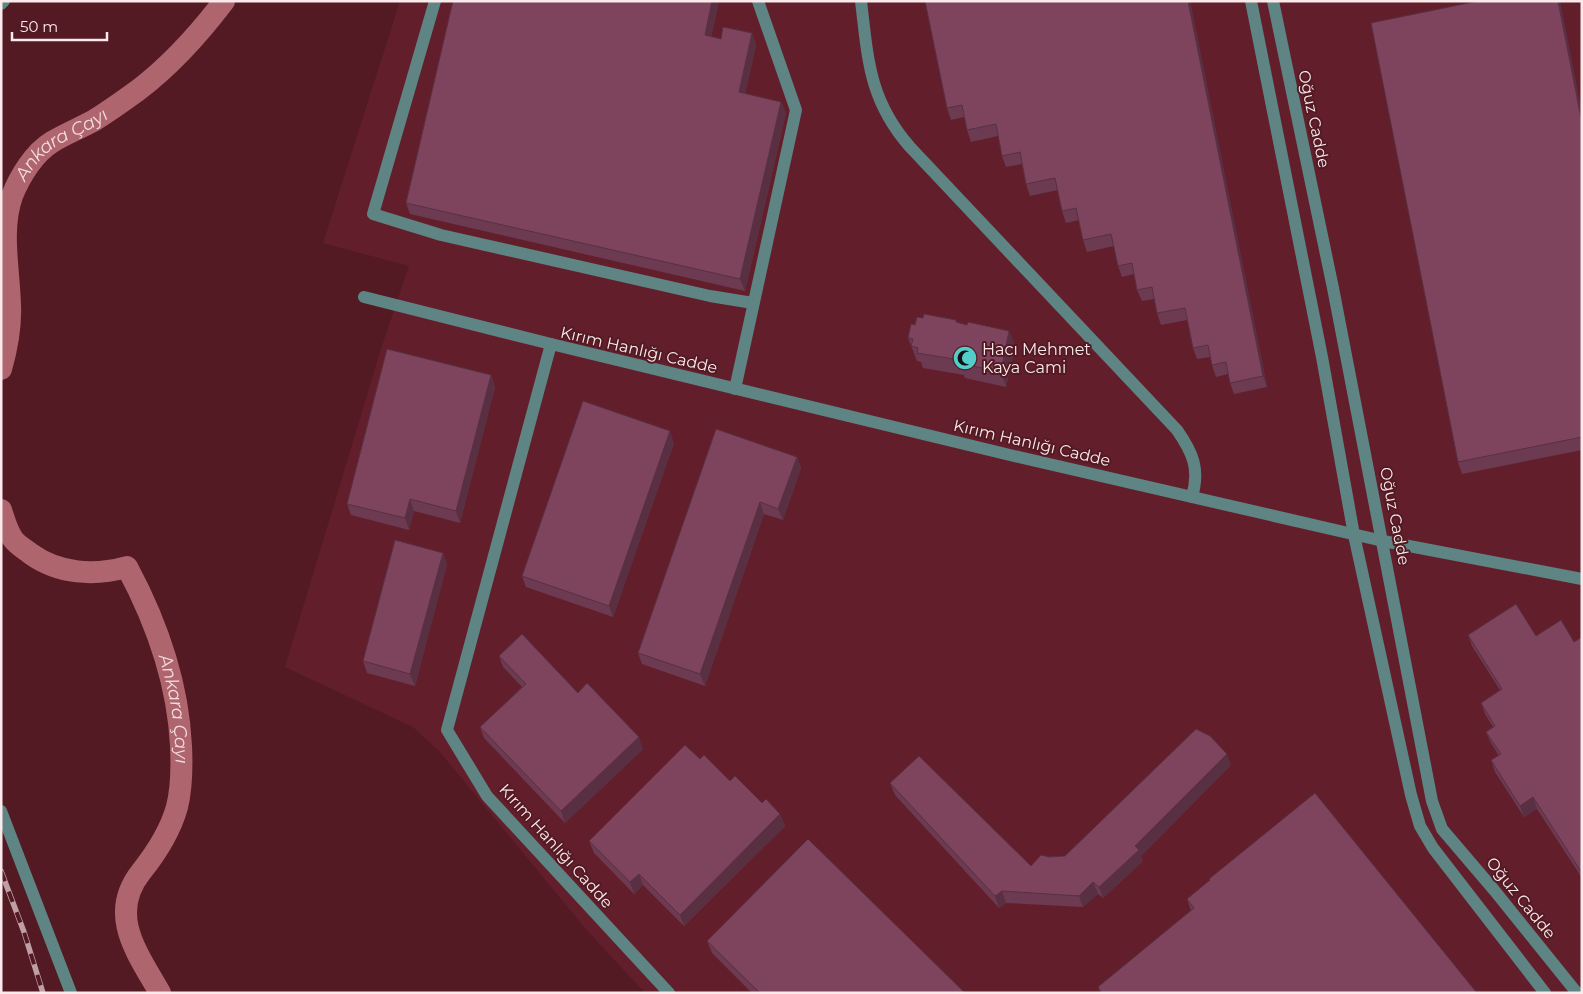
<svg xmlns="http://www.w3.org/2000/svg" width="1583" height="994" viewBox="0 0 1583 994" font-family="Montserrat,sans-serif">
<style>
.built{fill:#621f2b}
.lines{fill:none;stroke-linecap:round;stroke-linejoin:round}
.river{stroke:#af656e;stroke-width:22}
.minor{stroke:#5e8483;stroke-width:12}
.rail-casing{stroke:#be9fa4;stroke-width:5.5}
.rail{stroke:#541a24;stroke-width:4;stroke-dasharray:11;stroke-linecap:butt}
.wall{fill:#6c3a51}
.shaded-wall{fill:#583042}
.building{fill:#7e445e;stroke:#583042}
.labels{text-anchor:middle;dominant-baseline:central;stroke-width:4;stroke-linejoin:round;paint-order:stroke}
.street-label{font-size:16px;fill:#faeaeb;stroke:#541a24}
.poi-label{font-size:16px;fill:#faeaeb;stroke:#541a24;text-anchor:start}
.water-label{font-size:18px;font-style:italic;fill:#f4dddf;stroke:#541a24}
</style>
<rect width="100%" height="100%" fill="#541a24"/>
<path class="built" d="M400 1H1582V993H645L585 928 440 752 413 727 285 667 381 349 409 266 323 243Z"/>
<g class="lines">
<g class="river">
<path id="s1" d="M1 369C7 348 11 326 10 305 9 269 0 230 12 196 20 176 34 153 52 142 65 134 80 128 93 121 108 112 123 101 137 91 170 66 199 34 224 1"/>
<path id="s2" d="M1 510C4 519 7 531 13 539 17 545 25 549 31 554 59 574 94 576 127 567 157 623 178 682 181 746 182 767 182 787 177 807 170 832 157 852 141 872 107 915 138 954 160 993"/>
</g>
<g class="minor">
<path d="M435 1 373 214 441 235 710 296 753 303"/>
<path d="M861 1C868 60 869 100 910 147L1177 430C1193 453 1200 469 1192 497"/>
<path d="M1251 1 1322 357 1354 535 1411 795 1420 826 1433 848 1545 993"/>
<path d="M1273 1 1333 288 1432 801 1442 829 1494 890 1577 993"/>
<path d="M1 4 4 1"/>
<path d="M364 297 551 344"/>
<path d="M735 389 796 110 758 1"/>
<path d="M1 811 71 993"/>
<path d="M669 993 487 796 447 730 551 344 1014 456 1383 541 1582 579"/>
</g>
<g class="rail-casing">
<path id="rail" d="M1 871 24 932 43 993"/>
</g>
<use href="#rail" class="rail"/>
</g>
<g class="wall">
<path d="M453 1H719L711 37 721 39 752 33 756 45 745 94 781 102 786 113 745 291 410 214 406 203Z"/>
<path d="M1190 1 1267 387 1234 394 1230 383 1228 374 1216 377 1212 365 1210 357 1197 359 1193 348 1187 320 1161 325 1157 313 1154 299 1142 301 1137 290 1134 274 1122 277 1118 266 1114 246 1087 252 1083 240 1079 220 1066 223 1062 211 1058 190 1030 196 1026 184 1022 164 1006 167 1002 156 998 136 971 142 967 130 964 117 951 120 947 108Z"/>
<path d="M1560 1 1582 114V450L1462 474 1458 462Z"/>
<path d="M923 318 956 320 957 323 967 325 1009 331 1015 346 1006 387 965 378 964 375 923 368 921 362 917 361 908 338 915 325Z"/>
<path d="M491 375 495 387 460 523 414 511 409 530 351 515 347 504Z"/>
<path d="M674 443 613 617 526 587 522 576Z"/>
<path d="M797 457 801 468 783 520 764 514 705 686 642 664 638 653Z"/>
<path d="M447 564 415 686 367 673 363 661Z"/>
<path d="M1468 635 1536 636 1574 642 1582 637V878L1537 809 1524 817 1495 772 1491 760 1499 756 1491 743 1486 732 1493 727 1485 714 1481 703 1500 690 1472 646Z"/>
<path d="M499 656 578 693 643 749 565 823 484 738 480 727 522 687 503 667Z"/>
<path d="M700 759 762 803 780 814 785 826 684 926 643 885 634 894 594 853 589 841Z"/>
<path d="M1231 765 1141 856 1143 861 1103 898 1098 894 1083 907 1006 903 999 908 895 795 890 783 1031 866 1049 857 1065 856Z"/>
<path d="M1209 879 1477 993H1100L1098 987 1191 911 1187 899 1210 880Z"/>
<path d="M707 941 965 993H752L712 953Z"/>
</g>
<g class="shaded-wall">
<path d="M712 1H719V2L709 47 705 35Z"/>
<path d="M1188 1H1190L1267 387 1263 376Z"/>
<path d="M1558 1H1560L1582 114V123Z"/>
<path d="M752 33 756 45 743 104 739 92Z"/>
<path d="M781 102 786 113 745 291 740 279Z"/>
<path d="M1009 331 1015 346 1006 387 1001 372Z"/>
<path d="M491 375 495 387 460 523 456 511Z"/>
<path d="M670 431 674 443 613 617 609 606Z"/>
<path d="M797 457 801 468 783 520 778 509Z"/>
<path d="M410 499 414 511 409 530 405 518Z"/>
<path d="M760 502 764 514 705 686 700 674Z"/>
<path d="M443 553 447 564 415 686 410 674Z"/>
<path d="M639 737 643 749 565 823 561 811Z"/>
<path d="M1227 754 1231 765 1141 856 1143 861 1103 898 1099 887 1135 846Z"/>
<path d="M1533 797 1537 809 1524 817 1520 806Z"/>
<path d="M780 814 785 826 684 926 680 915Z"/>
<path d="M639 874 643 885 634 894 630 882Z"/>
<path d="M1093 882 1098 894 1083 907 1079 896Z"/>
<path d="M1002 891 1006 903 999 908 995 896Z"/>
</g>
<g class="building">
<path d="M453 1H712L705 35 721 39 723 27 752 33 739 92 781 102 740 279 406 203Z"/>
<path d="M925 1H1188L1263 376 1230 383 1226 362 1212 365 1208 345 1193 348 1185 308 1157 313 1152 287 1137 290 1132 263 1118 266 1111 234 1083 240 1076 208 1062 211 1055 178 1026 184 1020 152 1002 156 996 124 967 130 962 105 947 108Z"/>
<path d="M1478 1H1558L1582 123V437L1458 462 1371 23Z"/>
<path d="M924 314 956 320V322L967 325 968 322 1009 331 1001 372 959 363 960 360 917 353 918 348 911 346 913 339 908 338 911 324 915 325 917 317 923 318Z"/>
<path d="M387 349 491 375 456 511 410 499 405 518 347 504Z"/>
<path d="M583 401 670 431 609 606 522 576Z"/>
<path d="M716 429 797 457 778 509 760 502 700 674 638 653Z"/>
<path d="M395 540 443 553 410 674 363 661Z"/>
<path d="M1516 604 1536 636 1561 620 1574 642 1582 637V873L1533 797 1520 806 1491 760 1501 754 1486 732 1495 726 1481 703 1502 689 1468 635Z"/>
<path d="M522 634 578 693 587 683 639 737 561 811 480 727 526 684 499 656Z"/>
<path d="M1196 729 1210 736 1227 754 1135 846 1139 850 1099 887 1093 882 1079 896 1002 891 995 896 890 783 919 756 1031 866 1041 855 1049 857 1065 856Z"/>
<path d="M685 745 700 759 704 755 730 781 735 776 762 803 766 799 780 814 680 915 639 874 630 882 589 841Z"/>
<path d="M1315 793 1477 993H1102L1098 987 1194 908 1187 899 1210 880 1209 879Z"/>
<path d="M808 839 965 993H760L707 941Z"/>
</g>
<defs>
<g id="mosque-disc" transform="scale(1.25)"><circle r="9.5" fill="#53cdca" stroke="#541a24"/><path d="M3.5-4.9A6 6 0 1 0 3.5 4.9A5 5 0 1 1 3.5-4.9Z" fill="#111"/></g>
</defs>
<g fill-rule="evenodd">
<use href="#mosque-disc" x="965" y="358"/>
</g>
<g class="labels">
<g class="street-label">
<text transform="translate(1314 119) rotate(78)">Oğuz Cadde</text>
<text transform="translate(639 350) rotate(13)">Kırım Hanlığı Cadde</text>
<text transform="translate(1032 443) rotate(13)">Kırım Hanlığı Cadde</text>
<text transform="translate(1395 516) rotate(79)">Oğuz Cadde</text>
<text transform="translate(556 846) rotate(48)">Kırım Hanlığı Cadde</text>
<text transform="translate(1521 898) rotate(51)">Oğuz Cadde</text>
</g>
<g class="poi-label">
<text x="982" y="349">Hacı Mehmet<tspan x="982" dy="18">Kaya Cami</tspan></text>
</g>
<g class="water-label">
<text stroke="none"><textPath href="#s1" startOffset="249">Ankara Çayı</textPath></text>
<text stroke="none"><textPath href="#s2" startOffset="306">Ankara Çayı</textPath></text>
</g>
</g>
<rect width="1583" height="994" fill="none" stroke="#faeaeb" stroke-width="5"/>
<path d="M12 32v8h95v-8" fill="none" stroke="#faeaeb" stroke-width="2.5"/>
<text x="20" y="32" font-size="15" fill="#faeaeb" stroke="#541a24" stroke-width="4" paint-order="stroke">50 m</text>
</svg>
